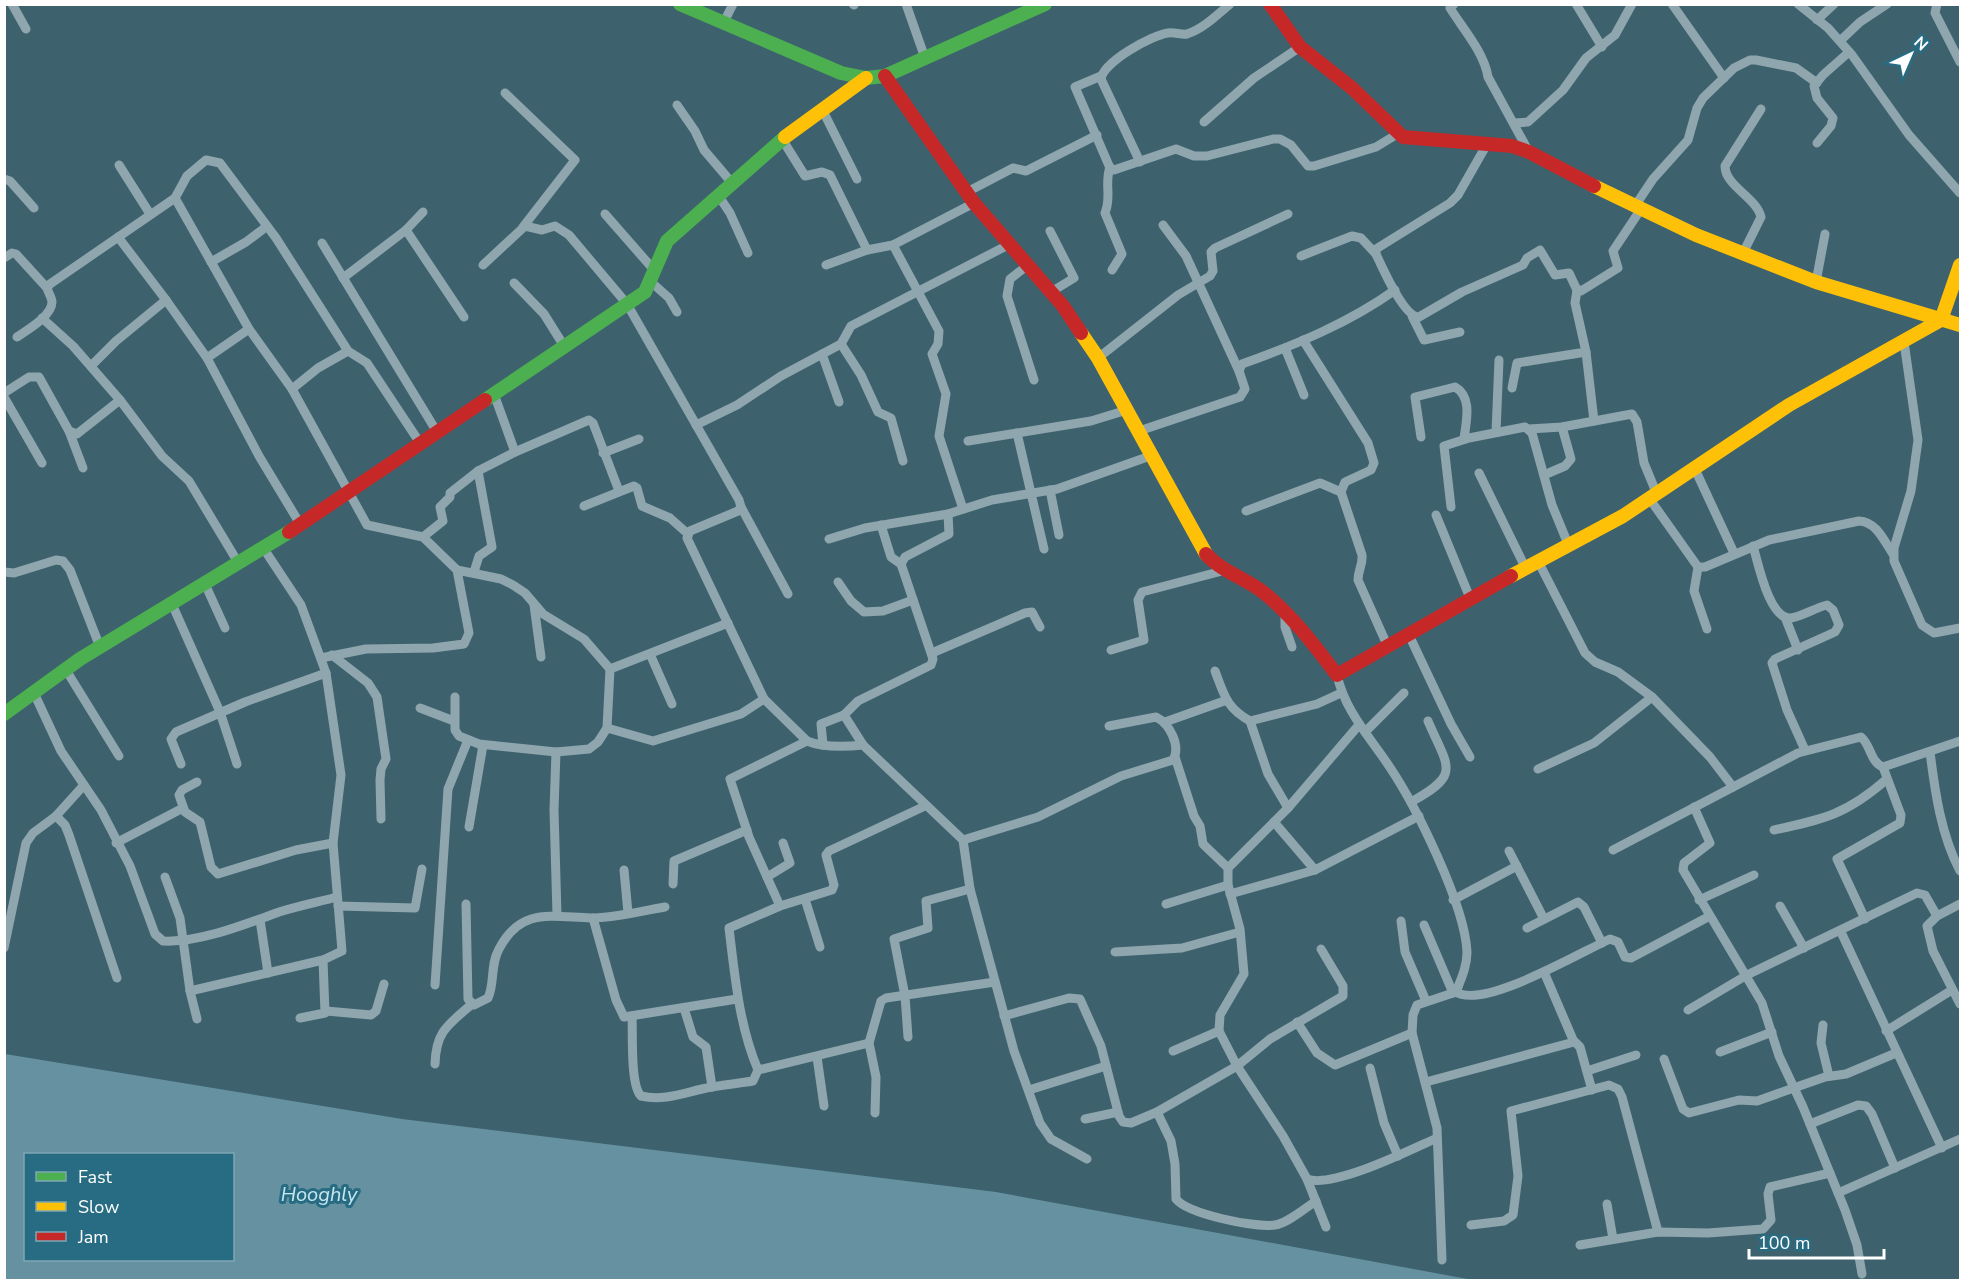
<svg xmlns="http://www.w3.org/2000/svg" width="1965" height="1285" viewBox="0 0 1965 1285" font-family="'Nunito Sans',sans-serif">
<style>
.water{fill:#6591a0;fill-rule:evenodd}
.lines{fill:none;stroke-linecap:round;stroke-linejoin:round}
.street{stroke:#8fa6ae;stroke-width:9}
.fast{stroke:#4caf50;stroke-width:14}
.slow{stroke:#ffc107;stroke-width:14}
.jam{stroke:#c62828;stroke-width:14}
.labels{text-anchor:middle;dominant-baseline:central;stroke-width:6;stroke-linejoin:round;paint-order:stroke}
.water-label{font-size:20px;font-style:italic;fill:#c7e7f1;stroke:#286c83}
</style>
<rect width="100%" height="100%" fill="#3d626e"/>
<path class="water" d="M5 1054 402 1119 996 1192 1473 1280H5ZM26 1154H232V1260H26Z"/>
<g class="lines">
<g class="street">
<path d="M12 4 26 29"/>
<path d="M853 4 854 5"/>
<path d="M906 4 925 58"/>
<path d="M1454 4 1450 8C1463 29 1484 52 1488 77L1529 152"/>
<path d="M1576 4 1602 47"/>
<path d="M1672 4 1724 78"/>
<path d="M1798 4 1828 28 1852 55 1909 135 1960 193"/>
<path d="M1937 4 1935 13 1960 62"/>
<path d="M1817 20 1834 4"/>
<path d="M724 22 733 4"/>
<path d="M1840 41 1860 22 1887 4"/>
<path d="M1101 76 1075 87 1110 168 1114 170 1176 149 1194 156H1207L1273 139H1280L1291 145 1308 166H1314L1376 147 1399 133"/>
<path d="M505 93 575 160 523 227"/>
<path d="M677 105 695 131 704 150 732 183"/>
<path d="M822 109 857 179"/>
<path d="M1204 122 1254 78 1300 47"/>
<path d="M1515 123 1528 122 1563 90 1586 58 1615 35 1632 4"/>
<path d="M782 139 805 176 822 172 830 175 867 250"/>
<path d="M1817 143 1831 126 1833 118 1817 98 1814 86 1823 75 1849 52"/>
<path d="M1487 144 1458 195 1450 203 1376 249V254C1383 269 1404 317 1419 317L1462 292 1523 265 1527 258 1540 250 1555 275 1569 273 1576 288 1581 291 1618 268 1613 251 1641 209"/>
<path d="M1140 162 1101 79C1103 62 1152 35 1168 33 1175 32 1181 35 1187 34 1203 29 1217 15 1230 4"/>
<path d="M119 165 150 214"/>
<path d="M1110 167C1104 185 1112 196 1105 213L1122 254 1112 270"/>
<path d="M4 179 10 181 34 208"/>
<path d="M967 192 1013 168 1026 171 1097 135"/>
<path d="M718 195 730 213 748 253"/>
<path d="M175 198 249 329 292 389 367 525 423 537 457 570 469 633 464 644 433 648 366 649 321 658"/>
<path d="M1635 206 1653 179 1688 140 1697 108 1703 98 1734 68 1750 60H1756L1796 68 1817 83"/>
<path d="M605 214 654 270"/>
<path d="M1163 225 1186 256 1239 371"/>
<path d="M406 230 464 317"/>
<path d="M1050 231 1074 278 1051 292"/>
<path d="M118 237 166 300"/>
<path d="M322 243 437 432"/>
<path d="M893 245 939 331 938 344 932 354 946 394 939 436 963 509"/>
<path d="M1743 253 1761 217C1756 197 1725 186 1725 166L1761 109"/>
<path d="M1301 256 1352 236 1361 238 1376 254"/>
<path d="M4 258 12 253 16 254 47 288"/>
<path d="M211 262 246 242 266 227"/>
<path d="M483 265 525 226 542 230 555 226 569 235 627 304 739 500 741 507 738 511 690 531 687 538 764 699 807 741C824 748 845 747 863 745L963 840 970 889 926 901 928 928 894 939 905 996 908 1037"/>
<path d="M826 265 867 250 893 245 974 203"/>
<path d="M1028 265 1010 279 1007 296 1034 380"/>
<path d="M343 278 406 230 423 212"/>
<path d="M650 281 669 298 677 312"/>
<path d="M1816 282 1825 234"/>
<path d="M514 283 544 314 564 346"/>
<path d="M1412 316 1424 340 1460 332"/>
<path d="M42 318 73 346 120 400 162 456 189 481 239 564"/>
<path d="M17 337C27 330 52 316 52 302 52 298 48 292 47 288L50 284 175 198 187 176 206 160 220 163 276 238 348 351 367 363 420 443"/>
<path d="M1303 340 1368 443 1374 463 1371 470 1345 482 1341 492 1362 555C1363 565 1358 570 1358 580L1388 647"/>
<path d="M1904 342 1918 440 1911 491 1894 548V561L1922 625 1934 633 1960 628"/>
<path d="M841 344 861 375 878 412 891 418 903 461"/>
<path d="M1285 348 1304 395"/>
<path d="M1586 352 1594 421"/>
<path d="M822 354 839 402"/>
<path d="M207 358 249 329"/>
<path d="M1098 358 1178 295 1210 276 1213 271 1211 252 1215 248 1288 214"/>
<path d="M91 366 116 341 166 300 207 358 259 456 300 524"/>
<path d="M1512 388 1517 363 1586 352 1575 303 1577 290"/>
<path d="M292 389 318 368 348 351"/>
<path d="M4 393 29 377H39L69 431 77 434 120 400"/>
<path d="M494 394 515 452"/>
<path d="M4 397 42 463"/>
<path d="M696 425 737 405 781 376 841 344 851 326 1010 244"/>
<path d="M1529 429 1562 427 1632 414 1637 422 1644 463 1656 492"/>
<path d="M69 431 83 468"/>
<path d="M1139 431 1240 397 1245 389 1239 371 1242 364C1295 345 1349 323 1395 290"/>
<path d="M1496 432 1499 360"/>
<path d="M1017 433 1044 549"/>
<path d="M1421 437 1415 397 1455 387C1473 397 1466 422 1464 439"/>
<path d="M968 441 1091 421 1127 410"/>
<path d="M603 453 639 439"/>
<path d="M1694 467 1734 553"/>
<path d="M1479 473 1525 567"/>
<path d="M1544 475 1565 466 1571 459 1562 427"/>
<path d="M1050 490 1059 535"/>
<path d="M1649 498 1698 567H1705L1769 540 1859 521C1877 522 1884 541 1893 554"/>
<path d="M584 506 634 486 637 488 642 506 670 518 688 534"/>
<path d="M741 507 788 594"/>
<path d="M1451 507 1444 446 1469 438 1525 427 1532 433 1552 505 1568 544"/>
<path d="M1246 511 1320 483 1341 492"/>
<path d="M1436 515 1470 598"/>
<path d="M881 525 891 557 901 564"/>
<path d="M423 537 443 521 440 507 450 497V493L478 471 515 452 589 420 593 423 619 491"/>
<path d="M829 539 865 528 948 514 992 500 1057 489 1153 455"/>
<path d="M1753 546C1758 562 1769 620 1791 618 1803 616 1815 608 1827 605L1833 610 1839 625 1835 632 1775 659 1772 663 1787 710 1805 750"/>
<path d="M264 549 301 605 326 673 341 775 333 843 342 951 323 960 325 1013 300 1018"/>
<path d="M1538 561 1585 653 1595 662 1618 672 1652 697 1710 757 1733 787"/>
<path d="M1698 567 1694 591 1707 629"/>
<path d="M457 570 501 579 513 585 525 593 543 614 584 639 610 669"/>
<path d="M4 572 14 573 56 560 63 561 70 570 100 647"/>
<path d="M474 572 479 556 492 547 478 471"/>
<path d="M838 582 851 601 864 612 883 611 913 600"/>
<path d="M205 584 225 628"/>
<path d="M172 604 220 712 237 764"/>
<path d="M534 605 541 657"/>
<path d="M1285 614V627L1292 647"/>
<path d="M1785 617 1798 650"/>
<path d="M1409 635 1451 724 1470 757"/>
<path d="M1111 650 1144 640 1138 600 1142 592 1226 570"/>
<path d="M932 653 1025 613 1032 612 1040 627"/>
<path d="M650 654 672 704"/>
<path d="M332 655 368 683 377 697 386 759 381 769 380 780 381 819"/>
<path d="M610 669 728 623"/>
<path d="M66 670 119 756"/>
<path d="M1215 671C1224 694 1226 708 1250 721L1268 774 1288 808"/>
<path d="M1337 675C1345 711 1369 736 1389 766 1416 806 1465 905 1467 952 1467 967 1461 979 1456 992"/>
<path d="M34 693 61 751 101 810 130 866 155 934 163 941C199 943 246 924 279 912 298 906 318 902 337 897"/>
<path d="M455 697V730L459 736 479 744 556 752 589 749 598 742 607 728 610 669"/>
<path d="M420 708 454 721"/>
<path d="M1250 721 1317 704 1341 693"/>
<path d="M1165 722 1227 700"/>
<path d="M1358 726 1288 808 1228 868V885L1240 929 1244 974 1220 1015 1219 1031 1237 1066 1283 1136 1307 1179C1333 1189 1412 1149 1437 1138"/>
<path d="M607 728 653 741 741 714 764 699"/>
<path d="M1365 732 1404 693"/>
<path d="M823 745 821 724 844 715"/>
<path d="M863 745 844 715 858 701 931 665 933 659 901 564 905 557 949 534 948 514"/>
<path d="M556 752 554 810 557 915"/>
<path d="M1930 752C1935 792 1941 835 1960 871"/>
<path d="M1175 757 1194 816 1200 826 1203 844 1228 868"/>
<path d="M181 764 171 739 176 732 245 702 326 673"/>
<path d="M1538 769 1594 743 1652 697"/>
<path d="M197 782 182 790 179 795 185 812 200 822 211 867 218 874 296 850 333 843"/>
<path d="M1411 802C1462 774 1448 768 1428 721"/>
<path d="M1694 807 1710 843 1684 863 1683 870 1762 1003 1779 1056 1803 1107 1845 1210 1857 1245 1862 1274"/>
<path d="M56 816 65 825 69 835 117 978"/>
<path d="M1274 822 1315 870"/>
<path d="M469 827 483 745"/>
<path d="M1774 830C1825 819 1847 814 1887 779"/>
<path d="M963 840 1038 817 1121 776 1173 760C1181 746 1170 724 1156 717L1109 726"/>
<path d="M116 843 183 808"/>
<path d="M1613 850 1798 753 1861 737C1871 745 1870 762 1883 767L1960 741"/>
<path d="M1509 851 1544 919"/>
<path d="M624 870 628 913"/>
<path d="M165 877 180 918 190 991 323 960"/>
<path d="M767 877 790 863 783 843"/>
<path d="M673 884 674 861 747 830"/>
<path d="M970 889 1014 1051 1040 1123 1051 1139 1087 1159"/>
<path d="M1230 894 1315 870 1419 816"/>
<path d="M805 899 820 947"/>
<path d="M1453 900 1517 866"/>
<path d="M1699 900 1754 875"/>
<path d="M466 904 468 999 474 1005 488 998C495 983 490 965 499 949 521 907 551 917 591 918 615 918 641 911 665 907"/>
<path d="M1166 904 1228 885"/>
<path d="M1960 904 1937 916 1927 926 1933 951 1960 1004"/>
<path d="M338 906 415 908 422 869"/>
<path d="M780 906 749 837 730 779 807 741"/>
<path d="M1780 906 1804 948"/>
<path d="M593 918 616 1000 624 1017 737 999"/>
<path d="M1865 919 1837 859 1900 823 1901 815 1883 767"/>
<path d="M260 920 268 973"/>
<path d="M1401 921 1405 952 1426 1001"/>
<path d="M1424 925 1453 993"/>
<path d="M1527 928 1578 902 1584 907 1602 943"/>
<path d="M1841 932 1942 1148"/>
<path d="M4 948 26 843 33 833 56 816 84 785"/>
<path d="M1115 952 1182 948 1240 932"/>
<path d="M435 985 448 789 468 740"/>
<path d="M190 991 197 1019"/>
<path d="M684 1008 693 1037 706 1047 712 1087"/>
<path d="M1688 1010 1747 975 1917 893 1925 895 1937 916"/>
<path d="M326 1011 371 1015 376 1011 384 984"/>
<path d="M632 1016C633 1034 630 1085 641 1096 662 1101 681 1094 702 1089 718 1085 736 1084 753 1081L758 1070"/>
<path d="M1004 1016 1069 998 1080 999 1101 1046 1119 1116 1123 1122 1131 1123 1157 1112 1237 1066 1270 1039 1343 996V986L1321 949"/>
<path d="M1297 1022 1317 1053 1335 1065 1412 1033"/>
<path d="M1823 1025 1821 1043 1829 1076"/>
<path d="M1886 1031 1952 990"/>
<path d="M1575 1042 1580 1047 1592 1090"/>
<path d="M869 1043 758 1070C739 1025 735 977 729 928L780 906 832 890 834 885 826 855 829 851 925 806"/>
<path d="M1173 1051 1219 1031"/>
<path d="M1720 1052 1772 1032"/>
<path d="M817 1057 824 1106"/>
<path d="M1664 1059 1683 1109 1689 1113 1739 1100 1757 1101 1825 1077 1846 1074 1896 1053"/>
<path d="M435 1064C436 1031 448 1025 472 1004"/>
<path d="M1370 1068 1384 1123 1398 1156"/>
<path d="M1587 1071 1636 1055"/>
<path d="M1426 1082 1574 1042 1544 972"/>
<path d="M1029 1090 1106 1066"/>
<path d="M1157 1112 1171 1141 1175 1164 1176 1199C1188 1214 1255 1228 1275 1225 1288 1223 1305 1208 1316 1201"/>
<path d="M875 1113 876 1077 869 1043 881 1001 886 998 995 982"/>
<path d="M1085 1119 1118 1112"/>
<path d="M1810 1124 1858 1105 1866 1106 1872 1114 1895 1168"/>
<path d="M1307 1179 1326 1227"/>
<path d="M1838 1193 1960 1139"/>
<path d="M1607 1204 1613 1239"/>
<path d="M1471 1225 1504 1221 1513 1215 1518 1176 1511 1111 1609 1085 1618 1089 1622 1097 1658 1232"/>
<path d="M1580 1245 1658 1232 1708 1233 1763 1229 1771 1220 1768 1194 1770 1187 1830 1173"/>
<path d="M1442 1260 1437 1128 1412 1033 1413 1015 1417 1005 1456 992C1483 1010 1581 952 1610 939L1618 942 1625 957 1631 958 1708 917"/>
</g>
<g class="fast">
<path d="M680 4 841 73 866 78 885 76 1045 4"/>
<path d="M485 400 645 292 667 241 785 137"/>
<path d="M4 714 80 659 289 532"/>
</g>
<g class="slow">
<path d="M785 137 866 78"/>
<path d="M1594 186 1696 235 1816 282 1960 325"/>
<path d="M1081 333 1098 358 1206 554"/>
<path d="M1511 576 1623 516 1789 405 1941 320 1960 265"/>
</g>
<g class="jam">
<path d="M1270 4 1300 47 1352 88 1403 137 1512 146 1529 152 1594 186"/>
<path d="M885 76 974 203 1063 306 1081 333"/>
<path d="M289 532 485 400"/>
<path d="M1206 554C1222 572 1245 578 1263 592 1292 615 1315 646 1337 675L1511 576"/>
</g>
</g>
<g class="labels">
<g class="water-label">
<text x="319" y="1194">Hooghly</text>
</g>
</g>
<rect width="1965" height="1285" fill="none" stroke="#ffffff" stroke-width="12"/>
<rect x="24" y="1153" width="210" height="108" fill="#286c83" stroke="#7ea7b5" stroke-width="1.5"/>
<rect x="36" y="1172" width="30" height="9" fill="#4caf50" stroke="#7ea7b5" stroke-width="1.5"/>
<text x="78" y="1183" font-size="18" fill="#ffffff">Fast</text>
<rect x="36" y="1202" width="30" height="9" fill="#ffc107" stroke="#7ea7b5" stroke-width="1.5"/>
<text x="78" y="1213" font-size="18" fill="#ffffff">Slow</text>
<rect x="36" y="1232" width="30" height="9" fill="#c62828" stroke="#7ea7b5" stroke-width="1.5"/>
<text x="78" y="1243" font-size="18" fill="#ffffff">Jam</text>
<g transform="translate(1911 54) rotate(44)" stroke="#286c83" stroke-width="4.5" paint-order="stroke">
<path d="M0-4.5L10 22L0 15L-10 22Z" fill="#ffffff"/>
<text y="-9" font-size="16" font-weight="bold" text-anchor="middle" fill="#ffffff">N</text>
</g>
<path d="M1749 1249v9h135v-9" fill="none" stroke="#ffffff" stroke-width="3"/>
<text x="1758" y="1249" font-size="18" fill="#ffffff" stroke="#286c83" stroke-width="4.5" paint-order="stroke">100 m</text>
</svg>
